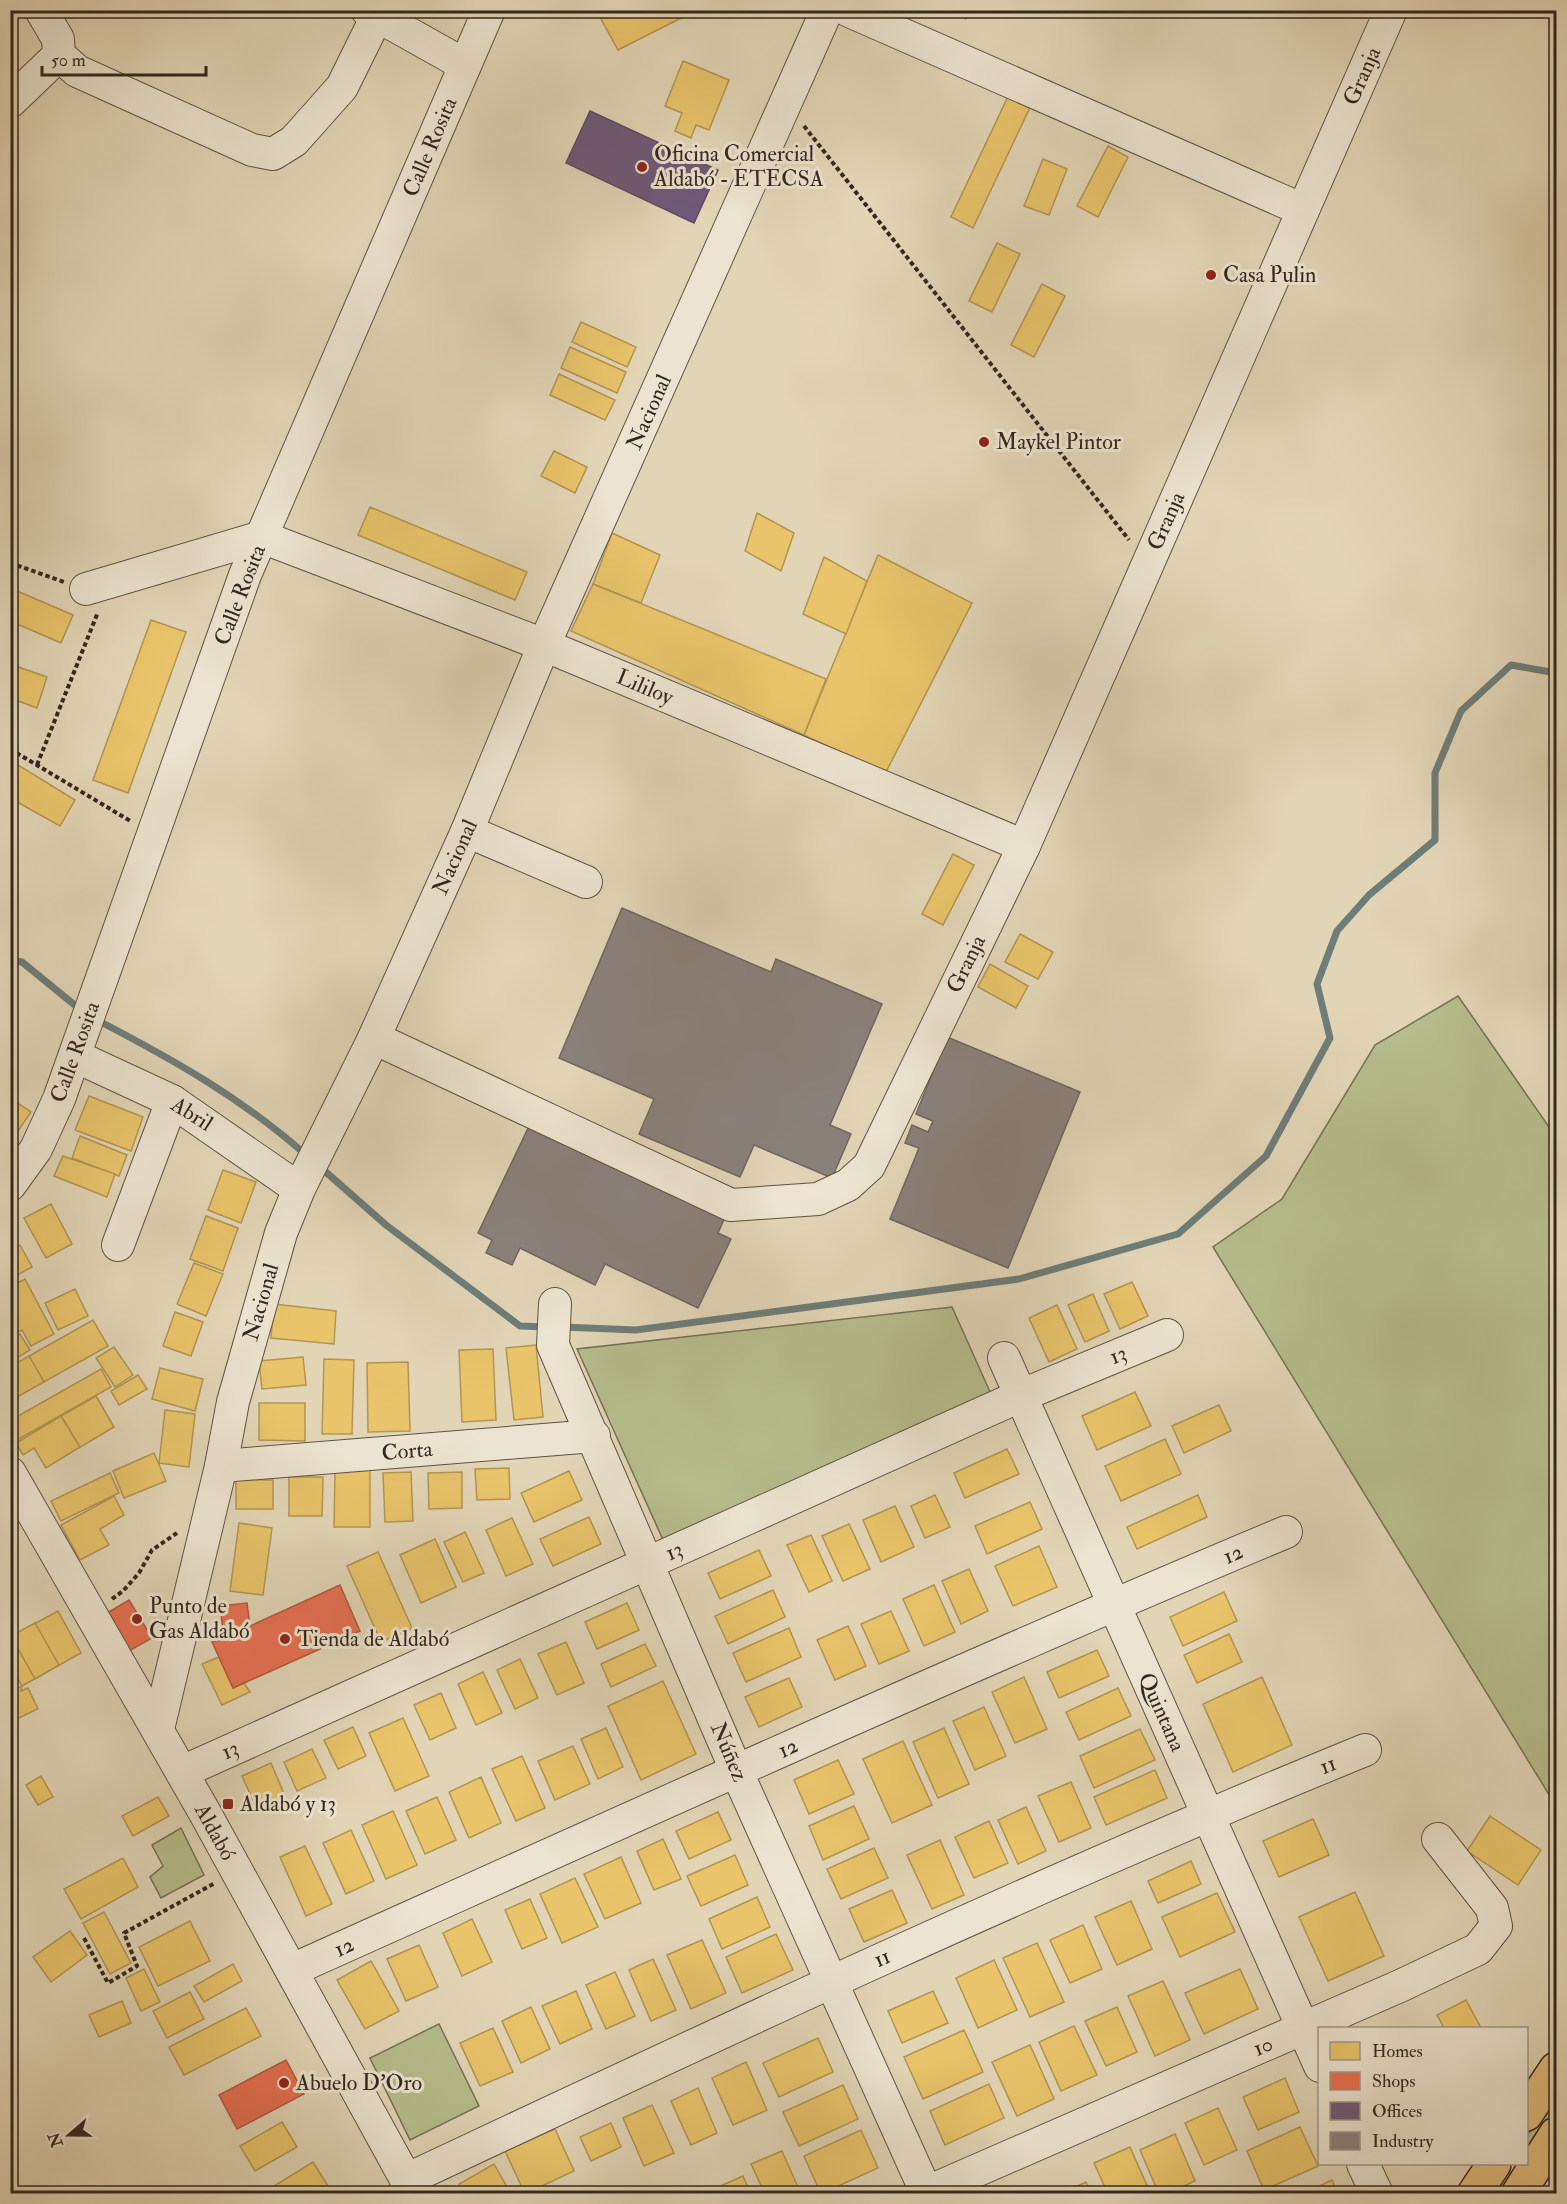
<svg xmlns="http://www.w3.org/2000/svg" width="1567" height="2204" viewBox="0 0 1567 2204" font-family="'IM FELL Double Pica',serif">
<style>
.green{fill:#b6bc8c;stroke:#747155;stroke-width:1.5}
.homes{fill:#e9c46a;stroke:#b29553;stroke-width:1.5}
.shops{fill:#e76f51;stroke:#b15942;stroke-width:1.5}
.offices{fill:#6d597a;stroke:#5c4a5e;stroke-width:1.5}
.industry{fill:#8a817c;stroke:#706660;stroke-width:1.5}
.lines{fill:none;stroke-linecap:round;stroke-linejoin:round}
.stream{stroke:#6e7d79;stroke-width:7}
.minor-casing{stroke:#5f5244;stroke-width:34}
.highway-casing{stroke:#33261e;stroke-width:36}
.path{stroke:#33261e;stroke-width:4;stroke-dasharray:4.5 3;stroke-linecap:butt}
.minor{stroke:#ece4d0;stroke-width:32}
.highway{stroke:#e1ba7b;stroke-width:33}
.poi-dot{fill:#8f2418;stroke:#ece4d0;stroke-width:2}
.labels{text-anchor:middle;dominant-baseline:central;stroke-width:6;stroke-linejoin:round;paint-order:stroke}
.street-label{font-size:22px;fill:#33261e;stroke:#ece4d0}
.poi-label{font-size:22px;fill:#33261e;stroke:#ece4d0;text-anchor:start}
</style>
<rect width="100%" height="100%" fill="#e2d5b6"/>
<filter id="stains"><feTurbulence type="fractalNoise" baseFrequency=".00333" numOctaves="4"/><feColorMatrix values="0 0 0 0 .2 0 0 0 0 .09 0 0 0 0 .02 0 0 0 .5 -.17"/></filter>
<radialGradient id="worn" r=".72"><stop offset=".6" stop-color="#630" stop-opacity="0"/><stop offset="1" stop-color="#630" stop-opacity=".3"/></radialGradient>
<g class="green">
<path d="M1458 996 1556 1137V1806L1213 1247 1282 1199 1375 1045Z"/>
<path d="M952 1307 991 1394 664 1542 577 1349Z"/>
<path d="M181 1828 204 1875 161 1898 150 1877 163 1866 152 1845Z"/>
<path d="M439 2024 479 2106 410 2140 370 2058Z"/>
<path d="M1556 2090V2112L1527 2157V2136Z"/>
</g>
<g class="homes">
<path d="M618 10H697L618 50 601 19Z"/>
<path d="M946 10H969L966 19Z"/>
<path d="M683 61 729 80 709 130 696 125 691 138 675 131 682 113 665 106Z"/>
<path d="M1012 88 1034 99 973 228 951 217Z"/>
<path d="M1108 146 1128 157 1098 217 1077 206Z"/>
<path d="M1043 159 1067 169 1049 215 1024 206Z"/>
<path d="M997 243 1020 254 992 312 969 301Z"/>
<path d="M1042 284 1065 296 1034 357 1011 345Z"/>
<path d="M581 322 636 347 627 367 572 342Z"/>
<path d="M570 347 626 372 617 393 561 368Z"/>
<path d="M559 374 615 400 605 420 550 395Z"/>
<path d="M554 451 587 467 575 493 541 476Z"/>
<path d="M370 507 527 572 515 600 358 535Z"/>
<path d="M757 513 794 533 781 571 745 551Z"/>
<path d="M612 533 660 555 641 603 593 584Z"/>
<path d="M878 555 972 603 885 774 804 735Z"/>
<path d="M824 557 867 581 846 634 803 614Z"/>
<path d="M593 584 826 679 804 735 571 631Z"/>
<path d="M10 588 73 615 61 643 10 621Z"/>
<path d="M151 620 186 632 128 793 93 780Z"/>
<path d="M10 664 47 677 37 708 10 698Z"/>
<path d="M10 760 75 800 60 826 10 798Z"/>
<path d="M953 854 974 865 943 925 922 914Z"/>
<path d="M1020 934 1053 952 1038 979 1005 962Z"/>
<path d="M990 964 1028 986 1016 1008 978 987Z"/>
<path d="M89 1096 143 1117 131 1151 75 1130Z"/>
<path d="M10 1098 31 1112 16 1134 10 1130Z"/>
<path d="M80 1136 127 1155 119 1176 72 1158Z"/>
<path d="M63 1156 115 1174 107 1197 54 1176Z"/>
<path d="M223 1170 256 1182 241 1223 208 1210Z"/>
<path d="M51 1204 72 1244 46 1258 24 1218Z"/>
<path d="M206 1216 238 1228 223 1271 190 1259Z"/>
<path d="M20 1245 32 1267 10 1279V1250Z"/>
<path d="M194 1263 223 1274 206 1316 177 1304Z"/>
<path d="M25 1279 54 1334 31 1346 22 1330 10 1336V1317L13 1316 10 1311V1287Z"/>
<path d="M1132 1282 1148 1316 1120 1329 1104 1294Z"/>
<path d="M75 1289 88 1316 58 1330 45 1303Z"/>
<path d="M1093 1294 1109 1331 1085 1342 1068 1305Z"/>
<path d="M274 1304 336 1311 334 1344 271 1338Z"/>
<path d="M1057 1305 1077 1349 1049 1362 1029 1318Z"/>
<path d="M175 1312 203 1322 191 1356 163 1346Z"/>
<path d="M93 1320 108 1346 44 1382 29 1356Z"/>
<path d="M20 1334 30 1350 10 1362V1340Z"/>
<path d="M536 1345 543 1417 514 1420 506 1348Z"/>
<path d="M114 1347 133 1375 115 1387 96 1358Z"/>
<path d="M493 1349 496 1420 462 1422 459 1350Z"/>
<path d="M29 1356 44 1382 10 1401V1367Z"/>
<path d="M303 1357 306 1385 262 1389 259 1361Z"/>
<path d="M324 1359 354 1360 352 1434H322Z"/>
<path d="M408 1362 410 1431 368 1432 367 1363Z"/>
<path d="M160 1368 203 1379 195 1411 152 1399Z"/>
<path d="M101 1369 111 1387 10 1444V1423L18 1416Z"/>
<path d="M138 1375 147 1389 119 1405 111 1391Z"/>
<path d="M1135 1392 1151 1426 1097 1450 1082 1416Z"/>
<path d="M96 1396 114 1427 79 1448 61 1416Z"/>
<path d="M259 1403H305V1441L259 1440Z"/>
<path d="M1219 1405 1231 1431 1184 1453 1172 1426Z"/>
<path d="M165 1410 195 1414 189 1467 159 1463Z"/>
<path d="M61 1416 80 1447 46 1468 34 1448 23 1455 16 1443Z"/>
<path d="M1165 1439 1181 1474 1121 1501 1105 1466Z"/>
<path d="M1007 1449 1019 1474 965 1498 954 1473Z"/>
<path d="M154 1453 166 1481 124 1498 113 1471Z"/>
<path d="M509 1468 510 1499 477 1500 475 1469Z"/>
<path d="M335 1470H370V1527H334Z"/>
<path d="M569 1471 582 1500 534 1522 521 1493Z"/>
<path d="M411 1472 413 1521 385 1522 383 1473Z"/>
<path d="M462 1472V1508L429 1509 428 1473Z"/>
<path d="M110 1473 119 1493 61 1521 51 1501Z"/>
<path d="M289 1477H323L322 1516H289Z"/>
<rect x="236" y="1480" width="37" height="29"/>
<path d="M935 1495 950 1527 925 1538 911 1506Z"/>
<path d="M1198 1495 1207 1517 1137 1549 1127 1527Z"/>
<path d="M114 1496 124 1515 100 1529 109 1545 80 1560 61 1525Z"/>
<path d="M1030 1502 1042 1529 987 1554 975 1526Z"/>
<path d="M895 1506 914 1547 881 1562 863 1520Z"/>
<path d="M589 1517 601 1544 553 1566 540 1539Z"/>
<path d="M512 1518 533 1564 506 1576 486 1530Z"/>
<path d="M239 1523 272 1528 263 1595 230 1591Z"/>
<path d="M849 1524 870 1569 843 1581 822 1536Z"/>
<path d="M465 1532 484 1573 463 1582 444 1542Z"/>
<path d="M811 1535 832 1581 809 1592 787 1545Z"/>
<path d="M435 1539 456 1587 421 1603 400 1555Z"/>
<path d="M1039 1546 1057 1587 1013 1606 995 1566Z"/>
<path d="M759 1550 771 1576 720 1599 708 1573Z"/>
<path d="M378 1552 412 1628 381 1642 347 1566Z"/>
<path d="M969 1569 988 1611 961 1624 942 1581Z"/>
<path d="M934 1585 955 1632 924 1646 903 1599Z"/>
<path d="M773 1590 785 1617 728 1644 715 1616Z"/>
<path d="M1224 1592 1237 1621 1183 1646 1170 1617Z"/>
<path d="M627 1603 639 1630 597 1649 585 1622Z"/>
<path d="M58 1611 81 1653 22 1686 10 1665V1637Z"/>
<path d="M891 1611 909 1651 879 1664 861 1624Z"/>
<path d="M35 1623 59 1665 35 1679 11 1636Z"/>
<path d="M848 1626 866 1666 835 1680 817 1640Z"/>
<path d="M789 1628 801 1657 746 1682 733 1653Z"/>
<path d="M1229 1634 1242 1662 1197 1683 1184 1655Z"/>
<path d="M566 1642 584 1683 557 1695 538 1654Z"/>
<path d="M645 1644 656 1666 611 1687 601 1664Z"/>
<path d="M1097 1650 1109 1676 1059 1698 1047 1672Z"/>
<path d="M219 1657 233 1688 244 1683 250 1692 222 1705 202 1664Z"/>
<path d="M520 1659 538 1698 515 1709 497 1670Z"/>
<path d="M483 1672 502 1713 476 1725 458 1684Z"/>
<path d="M1024 1677 1047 1729 1015 1743 992 1692Z"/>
<path d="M1262 1677 1292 1745 1233 1772 1203 1704Z"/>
<path d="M789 1678 802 1707 759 1727 745 1697Z"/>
<path d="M663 1681 696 1754 641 1780 608 1706Z"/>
<path d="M22 1686 21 1691 28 1688 38 1709 10 1722V1692Z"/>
<path d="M1118 1688 1131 1716 1079 1740 1066 1712Z"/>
<path d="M441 1693 456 1728 430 1740 414 1705Z"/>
<path d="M984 1707 1006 1756 975 1770 953 1721Z"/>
<path d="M403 1718 429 1776 395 1791 369 1733Z"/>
<path d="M353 1727 366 1756 338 1769 324 1740Z"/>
<path d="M606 1728 623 1767 598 1779 581 1739Z"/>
<path d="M944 1728 969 1784 938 1798 913 1742Z"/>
<path d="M1140 1729 1155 1760 1094 1788 1080 1756Z"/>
<path d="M903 1741 932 1805 892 1823 863 1759Z"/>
<path d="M573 1746 590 1784 555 1800 538 1761Z"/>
<path d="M312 1749 326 1778 297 1791 284 1762Z"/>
<path d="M522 1756 545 1808 516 1821 492 1769Z"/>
<path d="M838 1760 854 1794 809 1814 794 1780Z"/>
<path d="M271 1763 285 1796 257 1809 242 1776Z"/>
<path d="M1155 1770 1167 1798 1106 1825 1094 1797Z"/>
<path d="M41 1776 53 1797 38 1805 26 1785Z"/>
<path d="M481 1777 501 1823 469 1838 449 1792Z"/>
<path d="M1071 1782 1091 1828 1059 1842 1038 1796Z"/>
<path d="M158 1797 169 1816 133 1836 122 1816Z"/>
<path d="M437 1797 456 1840 425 1854 406 1811Z"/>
<path d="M854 1806 869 1839 823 1860 809 1826Z"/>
<path d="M1026 1807 1046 1851 1018 1864 998 1820Z"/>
<path d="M393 1811 417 1865 386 1879 362 1825Z"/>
<path d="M718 1812 731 1840 689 1859 676 1831Z"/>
<path d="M1490 1816 1541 1850 1518 1885 1467 1851Z"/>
<path d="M1313 1819 1329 1855 1279 1877 1263 1841Z"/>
<path d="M989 1821 1008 1863 974 1878 955 1837Z"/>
<path d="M351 1830 374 1881 346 1894 323 1843Z"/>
<path d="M663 1839 681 1879 654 1890 637 1851Z"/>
<path d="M940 1840 964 1895 932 1909 907 1855Z"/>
<path d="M305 1846 332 1904 306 1916 280 1857Z"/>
<path d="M874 1848 888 1878 841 1899 827 1869Z"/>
<path d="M735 1855 748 1885 701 1906 687 1876Z"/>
<path d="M621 1857 641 1903 605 1919 584 1874Z"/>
<path d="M123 1858 138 1887 81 1919 64 1889Z"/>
<path d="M1191 1861 1201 1884 1158 1903 1148 1881Z"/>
<path d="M575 1878 598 1927 562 1943 540 1894Z"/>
<path d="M892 1890 907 1923 864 1942 849 1909Z"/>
<path d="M1355 1892 1384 1956 1328 1981 1299 1917Z"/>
<path d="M1217 1893 1235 1932 1180 1957 1162 1917Z"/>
<path d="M757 1897 770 1927 722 1949 709 1919Z"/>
<path d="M530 1899 547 1938 522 1949 505 1910Z"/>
<path d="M1131 1901 1152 1949 1117 1965 1095 1917Z"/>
<path d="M104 1912 131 1963 110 1974 83 1923Z"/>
<path d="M472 1919 492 1962 462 1976 443 1933Z"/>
<path d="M190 1921 210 1961 158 1986 139 1947Z"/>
<path d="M1083 1925 1102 1969 1070 1983 1050 1940Z"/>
<path d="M70 1931 87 1955 51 1982 33 1957Z"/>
<path d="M776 1934 793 1970 742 1993 726 1957Z"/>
<path d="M702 1940 726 1993 691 2009 667 1955Z"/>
<path d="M1037 1943 1064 2002 1030 2017 1003 1958Z"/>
<path d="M419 1945 438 1987 406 2001 387 1959Z"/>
<path d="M653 1959 676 2010 651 2021 629 1970Z"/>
<path d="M994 1960 1017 2010 978 2028 956 1978Z"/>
<path d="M371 1961 399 2011 365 2029 337 1980Z"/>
<path d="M233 1964 242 1981 204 2002 194 1986Z"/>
<path d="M144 1969 160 2002 141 2011 126 1978Z"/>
<path d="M1240 1969 1258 2009 1204 2034 1185 1993Z"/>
<path d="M615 1972 635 2016 606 2029 586 1985Z"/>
<path d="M1163 1981 1190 2040 1155 2056 1128 1996Z"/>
<path d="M576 1991 592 2029 560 2044 542 2006Z"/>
<path d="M933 1991 948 2023 902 2043 888 2011Z"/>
<path d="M190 1992 204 2019 167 2038 153 2011Z"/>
<path d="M1466 2000 1481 2028H1444L1437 2015Z"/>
<path d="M122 2001 131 2023 99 2037 89 2015Z"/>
<path d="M531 2007 550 2049 521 2063 502 2021Z"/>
<path d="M1117 2007 1137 2052 1106 2066 1085 2021Z"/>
<path d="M246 2008 261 2036 184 2075 169 2047Z"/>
<path d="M1074 2026 1097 2075 1061 2091 1039 2042Z"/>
<path d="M493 2028 513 2072 480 2086 460 2043Z"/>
<path d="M964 2030 983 2072 923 2099 904 2057Z"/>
<path d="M818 2038 833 2072 779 2097 763 2063Z"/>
<path d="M1030 2045 1054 2099 1017 2116 992 2062Z"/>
<path d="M746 2062 767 2110 733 2125 712 2078Z"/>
<path d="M1285 2078 1299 2112 1258 2130 1243 2097Z"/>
<path d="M989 2084 1004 2118 945 2145 930 2111Z"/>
<path d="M843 2085 858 2119 799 2146 783 2112Z"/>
<path d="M698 2088 717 2133 691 2145 671 2101Z"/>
<path d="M652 2105 674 2153 644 2166 623 2118Z"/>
<path d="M1218 2108 1237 2150 1204 2165 1185 2123Z"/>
<path d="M282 2122 297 2147 255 2171 240 2146Z"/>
<path d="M611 2123 621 2147 591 2161 580 2137Z"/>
<path d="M1300 2127 1318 2166 1264 2190 1247 2151Z"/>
<path d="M555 2129 574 2171 525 2194 505 2151Z"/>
<path d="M861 2130 878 2168 821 2194 804 2156Z"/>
<path d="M1175 2134 1195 2181 1167 2194H1159L1140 2150Z"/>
<path d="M1130 2147 1149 2190 1141 2194H1108L1094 2163Z"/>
<path d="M782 2151 801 2194H765L751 2164Z"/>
<path d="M313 2162 333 2194H271L269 2189Z"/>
<path d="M494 2164 511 2194H464L459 2184Z"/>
<path d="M743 2176 751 2194H718L716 2188Z"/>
<path d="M1332 2180 1338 2194H1302Z"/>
<path d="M1086 2182 1091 2194H1061Z"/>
</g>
<g class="shops">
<path d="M340 1585 360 1631 233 1688 212 1642 224 1638 220 1606 247 1603 250 1626Z"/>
<path d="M129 1600 152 1638 129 1651 107 1613Z"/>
<path d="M286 2060 304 2094 237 2129 219 2095Z"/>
</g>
<path class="offices" d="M590 111 718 170 694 223 566 163Z"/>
<g class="industry">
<path d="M622 908 771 972 776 959 882 1004 830 1125 851 1134 832 1178 754 1145 740 1177 639 1134 654 1099 559 1058Z"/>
<path d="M947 1037 1080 1092 1008 1268 890 1219 919 1148 905 1143 912 1125 928 1132 933 1121 916 1114Z"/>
<path d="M531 1122 726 1215 718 1233 731 1239 698 1308 605 1264 595 1285 520 1248 512 1265 486 1253 492 1240 478 1233Z"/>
</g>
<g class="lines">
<g class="stream">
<path d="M10 960 22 962 82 1011"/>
<path d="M97 1020C172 1059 242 1098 306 1155"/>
<path d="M319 1166 386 1225 520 1326 546 1327"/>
<path d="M563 1327 636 1330 1019 1279 1178 1234 1266 1156 1330 1038 1317 984 1337 931 1369 895 1435 840V773L1461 711 1511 665 1556 673"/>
</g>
<g class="minor-casing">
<g id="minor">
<path d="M41 10 58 39 59 55 77 71 252 150 273 154 294 141 342 87 377 16"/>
<path d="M367 10 465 65"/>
<path d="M847 10 1303 210"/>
<path d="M10 102 59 55"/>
<path d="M86 589 262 537 544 645 1024 846"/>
<path d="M467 831 586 882"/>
<path d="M374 1038 731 1205 818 1199 848 1185 869 1166 1024 846 1391 10"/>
<path d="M75 1056 172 1101 299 1189"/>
<path d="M10 1185 36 1149 59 1099 245 575 489 10"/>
<path d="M118 1245 172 1101"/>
<path d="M555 1304 553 1345 736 1770 927 2194"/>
<path d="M1004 1358 1320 2066"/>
<path d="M221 1466 594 1436"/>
<path d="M10 1473 205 1813 414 2194"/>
<path d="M158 1729 221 1466 233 1402 281 1233 299 1189 374 1038 467 831 544 645 827 10"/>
<path d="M182 1772 1020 1396 1167 1335"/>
<path d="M292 1970C622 1822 952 1672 1286 1532"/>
<path d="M1363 2164 1377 2194"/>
<path d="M406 2180C723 2031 1041 1882 1365 1750"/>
<path d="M923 2194 1400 1986 1478 1949 1496 1926 1492 1908 1438 1839"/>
</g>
</g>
<g class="highway-casing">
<g id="highway">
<path d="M1526 2114 1556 2069"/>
<path d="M1474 2194 1494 2164"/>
<path d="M1518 2194 1556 2134"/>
</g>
</g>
<g class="path">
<path d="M804 126 1129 540"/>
<path d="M10 563 64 582"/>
<path d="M10 749 132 822"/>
<path d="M37 765 98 612"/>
<path d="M112 1599 123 1591 139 1573 152 1550 177 1533"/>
<path d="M84 1938 108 1983 137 1966 124 1933 215 1883"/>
</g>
<use href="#minor" class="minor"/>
<use href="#highway" class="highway"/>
</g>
<g class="poi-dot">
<circle cx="642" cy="167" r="6"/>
<circle cx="1211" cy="275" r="6"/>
<circle cx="984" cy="442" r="6"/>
<circle cx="137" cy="1619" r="6"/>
<circle cx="285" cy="1639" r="6"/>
<rect x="222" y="1798" width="12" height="12" rx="3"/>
<circle cx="284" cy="2083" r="6"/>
</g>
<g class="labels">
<g class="street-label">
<text transform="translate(1362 76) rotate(-66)">Granja</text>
<text transform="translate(430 147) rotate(-67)">Calle Rosita</text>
<text transform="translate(649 412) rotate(-66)">Nacional</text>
<text transform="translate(1166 521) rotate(-66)">Granja</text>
<text transform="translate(240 595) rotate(-69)">Calle Rosita</text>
<text transform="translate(645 687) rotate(23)">Lililoy</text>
<text transform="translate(455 857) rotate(-66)">Nacional</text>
<text transform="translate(966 964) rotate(-64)">Granja</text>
<text transform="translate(75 1052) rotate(-70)">Calle Rosita</text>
<text transform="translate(192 1114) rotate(32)">Abril</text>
<text transform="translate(261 1302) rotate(-74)">Nacional</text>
<text transform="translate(1118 1355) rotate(-23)">13</text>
<text transform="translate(407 1451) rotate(-5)">Corta</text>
<text transform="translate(674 1551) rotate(-24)">13</text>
<text transform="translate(1233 1554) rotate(-23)">12</text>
<text transform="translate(1162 1712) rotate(66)">Quintana</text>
<text transform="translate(788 1748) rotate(-24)">12</text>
<text transform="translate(230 1750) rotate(-24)">13</text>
<text transform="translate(729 1752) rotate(67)">Núñez</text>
<text transform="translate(1328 1765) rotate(-22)">11</text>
<text transform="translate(215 1832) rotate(61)">Aldabó</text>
<text transform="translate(344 1947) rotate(-24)">12</text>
<text transform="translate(882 1958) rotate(-24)">11</text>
<text transform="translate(1263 2046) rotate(-23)">10</text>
</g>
<g class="poi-label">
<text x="654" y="154">Oficina Comercial<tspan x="654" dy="25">Aldabó - ETECSA</tspan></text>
<text x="1223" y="275">Casa Pulin</text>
<text x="996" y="442">Maykel Pintor</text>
<text x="149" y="1606">Punto de<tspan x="149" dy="25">Gas Aldabó</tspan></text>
<text x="297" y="1639">Tienda de Aldabó</text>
<text x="240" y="1804">Aldabó y 13</text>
<text x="296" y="2083">Abuelo D'Oro</text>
</g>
</g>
<rect width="1567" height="2204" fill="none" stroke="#e2d5b6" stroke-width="36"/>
<rect x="12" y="12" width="1543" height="2180" fill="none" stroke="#33261e" stroke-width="3"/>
<rect x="18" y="18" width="1531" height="2168" fill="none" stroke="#33261e" stroke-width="1.5"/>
<rect x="1318" y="2027" width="210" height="138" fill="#ece4d0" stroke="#a29889" stroke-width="1.5"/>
<rect x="1330" y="2042" width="30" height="18" fill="#e9c46a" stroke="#a29889" stroke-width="1.5"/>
<text x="1372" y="2057" font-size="18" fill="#33261e">Homes</text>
<rect x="1330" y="2072" width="30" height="18" fill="#e76f51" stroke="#a29889" stroke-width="1.5"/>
<text x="1372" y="2087" font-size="18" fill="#33261e">Shops</text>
<rect x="1330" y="2102" width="30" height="18" fill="#6d597a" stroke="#a29889" stroke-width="1.5"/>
<text x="1372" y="2117" font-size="18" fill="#33261e">Offices</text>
<rect x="1330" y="2132" width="30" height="18" fill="#8a817c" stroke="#a29889" stroke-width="1.5"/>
<text x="1372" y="2147" font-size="18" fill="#33261e">Industry</text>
<g transform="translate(69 2135) rotate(250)" stroke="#ece4d0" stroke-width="4.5" paint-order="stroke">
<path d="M0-4.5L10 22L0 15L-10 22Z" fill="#33261e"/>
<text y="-9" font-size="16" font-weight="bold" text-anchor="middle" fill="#33261e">N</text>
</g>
<path d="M42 66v9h164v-9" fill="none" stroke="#33261e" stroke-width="3"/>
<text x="51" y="66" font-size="18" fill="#33261e" stroke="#ece4d0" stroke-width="4.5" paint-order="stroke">50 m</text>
<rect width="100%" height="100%" filter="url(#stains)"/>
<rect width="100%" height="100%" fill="url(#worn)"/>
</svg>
